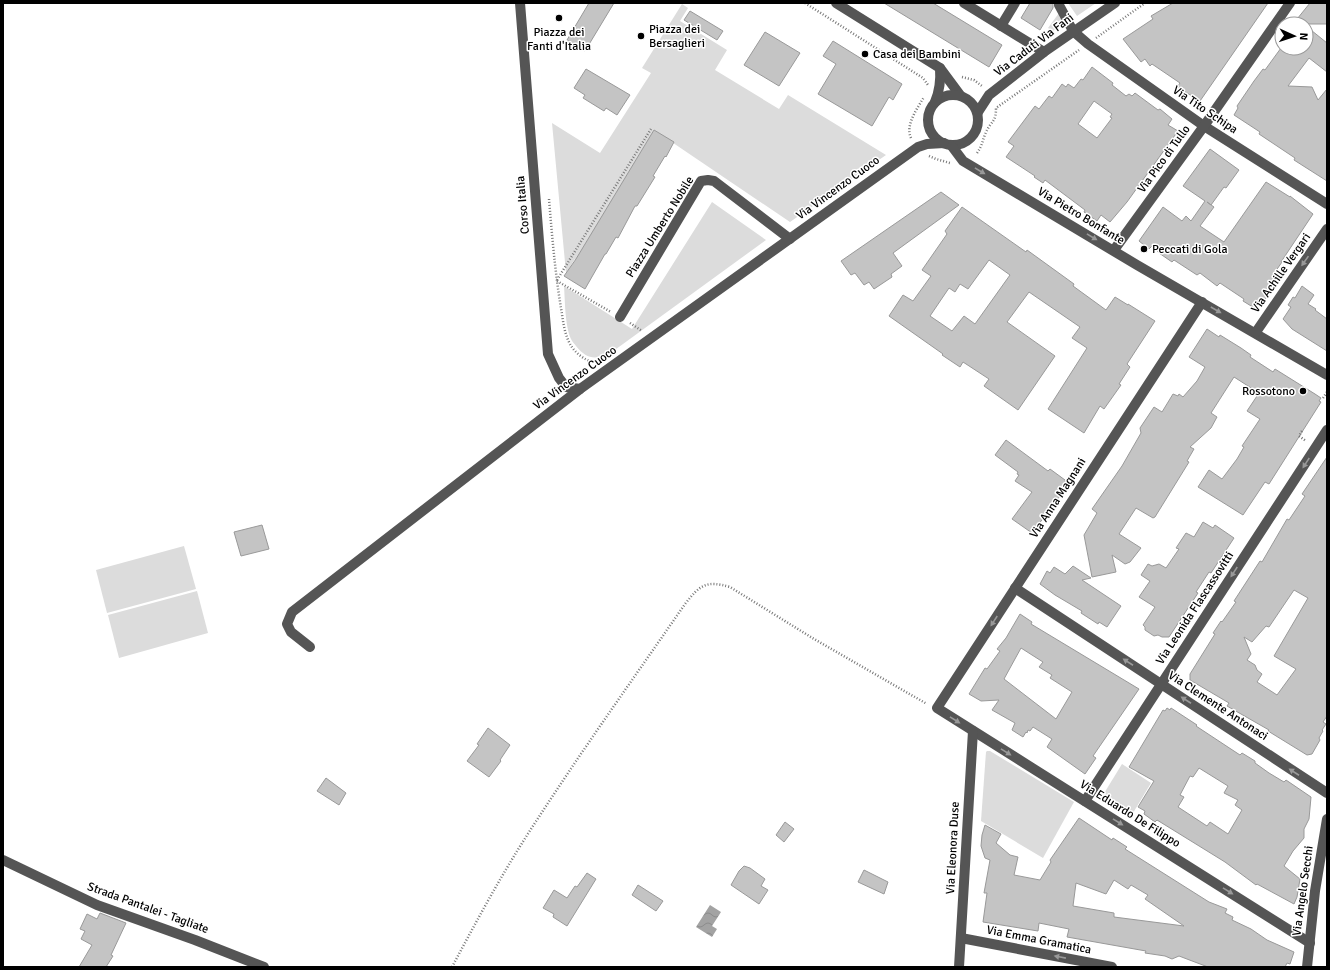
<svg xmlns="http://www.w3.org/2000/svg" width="1330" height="970" viewBox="0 0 1330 970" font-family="Signika,sans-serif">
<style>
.green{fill:#dcdcdc}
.water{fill:url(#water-waves)}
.building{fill:#c4c4c4;stroke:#999;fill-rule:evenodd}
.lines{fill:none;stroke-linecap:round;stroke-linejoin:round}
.path{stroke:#777;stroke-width:2.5;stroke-dasharray:1 2;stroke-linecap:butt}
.minor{stroke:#555;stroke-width:10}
.oneway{fill:#999}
.poi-dot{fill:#000;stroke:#fff;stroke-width:1.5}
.labels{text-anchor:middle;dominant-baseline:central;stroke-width:3;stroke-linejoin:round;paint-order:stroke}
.poi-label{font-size:12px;fill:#000;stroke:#fff;text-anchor:start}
.street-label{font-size:12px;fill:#000;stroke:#fff}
</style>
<defs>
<pattern id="water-waves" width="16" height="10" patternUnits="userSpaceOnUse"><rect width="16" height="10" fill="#a3a3a3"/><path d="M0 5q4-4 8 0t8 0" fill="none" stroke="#8b8b8b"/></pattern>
</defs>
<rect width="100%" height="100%" fill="#fff"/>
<g class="green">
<path d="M1068 3H1096L1077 16Z"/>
<path d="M682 4 688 8 680 21 727 50 715 70 779 109 788 95 886 155 790 222 654 130 578 261 575 259 566 273 552 123 600 153 651 73 642 68Z"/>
<path d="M1059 13 1065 23 1053 31 1048 28Z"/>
<path d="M712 202 766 240 612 352C597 360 587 360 576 346 575 344 572 342 571 339 565 326 565 300 564 286L632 329Z"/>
<path d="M184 546 196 589 107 613 96 570Z"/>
<path d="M197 591 208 633 119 658 108 615Z"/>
<path d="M987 751H990L1074 802 1043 858 981 821 986 752Z"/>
<path d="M1122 764 1151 783 1133 813 1103 795Z"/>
</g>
<path class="water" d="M710 905 721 912 712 926 717 929 712 937 696 927Z"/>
<g class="building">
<path d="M589 3H614L585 51 567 40Z"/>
<path d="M884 3H933L1002 45 989 67Z"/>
<path d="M1030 3H1053V8L1040 30 1021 18Z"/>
<path d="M1173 3H1268L1200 101 1177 87 1180 83 1152 64 1150 66 1145 59 1141 62 1123 39 1153 19 1151 16Z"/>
<path d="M1310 3H1327V24H1293Z"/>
<path d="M690 11 723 31 717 40 684 20Z"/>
<path d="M1306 26 1327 43V72L1309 58 1288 86 1312 87 1318 100 1327 89V181L1294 160 1295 158 1259 134 1260 132 1234 115 1238 108 1237 106 1254 81 1263 69 1265 70 1281 48H1306Z"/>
<path d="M765 32 800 53 779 86 744 65Z"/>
<path d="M833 41 902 84 893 100 889 97 872 126 818 94 836 64 823 56Z"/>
<path d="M1092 67 1113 83 1112 85 1126 96 1129 94 1132 96 1135 93 1158 110 1160 109 1172 119 1168 125 1178 131 1127 202 1110 222 1101 215 1097 221 1084 212 1085 210 1045 180 1043 183 1034 177 1035 176 1006 157 1014 146 1008 142 1035 106 1039 109 1049 96 1052 98 1062 84 1066 87 1068 84 1074 88 1081 79 1083 80ZM1094 101 1112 114 1110 117 1112 118 1097 138 1078 124Z"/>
<path d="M586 69 630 95 617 115 606 108 604 111 583 98 585 95 574 88Z"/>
<path d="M654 130 674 142 666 157 665 156 653 176 655 177 637 206H635L618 238 616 237 606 254H605L585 289 564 276 576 259Z"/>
<path d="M1210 149 1239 170 1226 188 1224 187 1211 205 1207 202 1214 207 1200 226 1224 242 1266 182 1290 197V196L1313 214 1281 262H1282L1273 275 1279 279 1264 301 1262 300 1256 309 1243 301 1244 299 1220 283 1217 286 1200 273 1197 275 1174 260 1172 262 1159 253 1152 246 1149 249 1139 241 1163 207 1182 221 1186 216 1191 221 1205 201 1183 186Z"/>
<path d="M941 192 959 205 893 253 902 266 891 274 892 277 874 289 869 282 864 285 855 273 851 275 841 261Z"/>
<path d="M962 207 1026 252 1027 250 1074 284 1073 286 1106 310 1115 297 1128 305V304L1155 321 1127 364 1130 367 1119 384 1121 385 1104 409 1100 406 1084 433 1048 409 1087 348 1072 338 1080 327 1029 292 1007 322 1055 356 1018 410 984 386 989 379 963 362 960 367 942 355 943 354 889 316 903 295 913 301 931 276 922 270 947 234 945 231ZM989 260 1010 275 975 324 964 316 952 331 930 316 949 288 955 292 960 284 968 289Z"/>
<path d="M1302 286 1314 295 1308 304 1316 309 1315 310 1327 319V351L1292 329 1283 319 1291 307 1288 305 1293 297 1295 298Z"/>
<path d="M1207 329 1219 337 1220 335 1241 348 1251 355 1250 357 1273 372 1275 369 1315 394 1321 398 1319 401 1321 402 1269 484 1265 482 1243 515 1198 487 1209 470 1222 479 1237 459 1244 447 1242 446 1260 419 1247 411 1259 393 1234 377 1211 413 1217 417 1211 428 1190 447 1194 449 1187 461 1189 462 1155 517 1153 518 1136 508 1119 534 1141 548 1130 562 1125 564 1112 555 1116 572 1092 577 1084 535 1097 513 1092 509 1122 466 1141 433 1140 428 1154 407 1162 412 1173 394 1178 396 1179 394 1183 397 1197 381 1205 367 1189 357Z"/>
<path d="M1006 440 1048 471 1050 469 1065 480 1067 483 1066 488 1032 533 1012 519 1032 492 1015 481 1019 475 1017 474 1018 472 995 455Z"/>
<path d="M1327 457V716L1323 722 1326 724 1322 730 1323 731 1319 738 1320 740 1312 754 1307 755 1268 731 1269 730 1227 706 1229 703 1190 680V674L1215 634 1213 633 1221 621 1222 622 1236 602 1234 601 1260 561 1262 562 1287 519 1289 520 1305 496 1302 494ZM1294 590 1308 598 1274 656 1296 669 1277 695 1257 682 1262 674 1257 670 1255 665 1247 660 1251 654 1244 637 1252 642 1266 626 1269 627Z"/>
<path d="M1203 522 1213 528 1215 525 1234 538 1211 573 1209 572 1196 592 1198 593 1169 637H1162L1158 635 1154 636 1145 630V627L1143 625 1155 607 1139 597 1150 581 1141 575 1148 564 1152 566 1159 564 1166 568 1179 549 1176 548 1186 533 1194 537Z"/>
<path d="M262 525 269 549 241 556 234 532Z"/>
<path d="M1073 566 1091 578 1082 580 1121 606 1107 627 1099 622 1098 624 1081 613 1082 611 1055 595 1040 584 1047 571 1050 573 1054 567 1065 574Z"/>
<path d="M1020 614 1032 622 1031 624 1139 689 1093 756 1096 758 1085 774 1047 747 1052 739 1033 727 1030 731 1028 730 1027 733 1026 732 1023 737 1012 730 1015 723 992 710 999 700 981 701 969 694 985 668 987 669 1000 651 997 649 1006 638ZM1021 648 1043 662 1039 667 1052 675 1050 678 1072 692 1056 719 1004 679Z"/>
<path d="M1167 708 1170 710 1171 708 1197 725 1196 726 1240 755 1242 753 1255 761V763L1269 773 1284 782 1286 780 1311 797 1309 819 1304 829V838L1293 851 1284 866 1300 879 1297 897 1294 904 1257 884 1256 885 1225 862 1157 820 1155 822 1144 814 1145 811 1138 807 1154 781 1129 767 1163 710 1165 711ZM1199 768 1228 786 1224 793 1238 800 1235 805 1242 810 1228 834 1210 822 1207 826 1178 807 1184 797 1180 795 1190 776 1193 777Z"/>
<path d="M488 728 510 745 500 760 501 761 489 777 467 761 479 745 477 744Z"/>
<path d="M326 778 346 793 339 805 317 791Z"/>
<path d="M1079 818 1112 840 1113 838 1127 847 1125 849 1209 902 1227 909 1225 913 1233 917 1232 920 1251 929 1267 940 1294 952 1290 964 1287 963 1285 967H1208L1179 956 1172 959 1165 956 1145 953 1146 951 1067 937 1069 929 1039 923 1038 931 983 922 987 893H984L990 860 985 858 981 846 982 835 985 825 1001 834 996 843 1010 855 1018 857 1014 875 1040 880 1051 862 1050 860ZM1114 880 1128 889 1131 885 1148 895 1145 899 1184 926 1114 917V913L1073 906 1076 883 1106 894Z"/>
<path d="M785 822 794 829 784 842 776 835Z"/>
<path d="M744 866 750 868 765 879 761 886 768 890 759 904 731 885 739 871Z"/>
<path d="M864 870 888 882 884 894 858 882Z"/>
<path d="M587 873 596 879 567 926 553 917 554 914 543 908 554 890 567 898 575 886 577 887Z"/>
<path d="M638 885 663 901 656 911 632 895Z"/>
<path d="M100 913 126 923 111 955 113 956 106 967H79L92 945 81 939 85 931 80 929 87 914 97 919Z"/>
</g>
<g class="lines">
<g class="path">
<path d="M805 3 923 78 928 85"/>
<path d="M1096 38 1145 3"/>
<path d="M962 77 974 80 982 86"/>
<path d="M911 138C905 125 917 109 924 97"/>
<path d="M977 153C982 146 983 139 986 132 992 120 996 122 996 108L1079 50"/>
<path d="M929 156 936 159 950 163"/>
<path d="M549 199C552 235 555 272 561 308 563 320 564 333 570 344 575 353 586 362 596 362"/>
<path d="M557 280 651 129"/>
<path d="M557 281 611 312"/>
<path d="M630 323 642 331"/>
<path d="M1323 398 1327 392"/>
<path d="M1302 431 1299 436 1306 441"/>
<path d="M452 967C475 924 498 881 524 840 575 760 631 682 685 604 700 585 706 580 730 587L814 639 927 704"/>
</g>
<g class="minor">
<path d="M520 3 548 354 559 378 566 387 580 389"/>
<path d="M836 3 940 68 960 95"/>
<path d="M964 3 1044 52"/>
<path d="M1059 5 1073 31 1088 44 1204 126 1327 204"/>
<path d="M1001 26 1015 3"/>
<circle cx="953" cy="120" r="25"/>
<path d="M935 102C940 90 941 81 940 68"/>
<path d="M978 112 989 95 1044 52 1115 3"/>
<path d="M951 145 963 161 1137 265 1327 375"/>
<path d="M1114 250 1204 126 1290 3"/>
<path d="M1202 302 937 708 1310 943"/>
<path d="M620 317 701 181 708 180 714 181 790 239"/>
<path d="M1256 332 1327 229"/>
<path d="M1015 588 1327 793"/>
<path d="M310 647 291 632 287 624 292 612 580 389 918 147 927 144 944 143"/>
<path d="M1085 801 1327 430"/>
<path d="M3 860 97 905 195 940 264 967"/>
<path d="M961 938 1112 967"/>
<path d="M959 967 973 731"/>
<path d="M1307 967 1315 891 1327 819"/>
</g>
</g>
<defs><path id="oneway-solid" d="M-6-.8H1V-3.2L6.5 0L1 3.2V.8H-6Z"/></defs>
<g class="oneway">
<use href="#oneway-solid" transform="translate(980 171) rotate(31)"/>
<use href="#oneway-solid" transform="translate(1092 237) rotate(31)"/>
<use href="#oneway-solid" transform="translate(1305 261) rotate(125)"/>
<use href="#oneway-solid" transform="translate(1216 310) rotate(30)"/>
<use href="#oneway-solid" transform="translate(1306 463) rotate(123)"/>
<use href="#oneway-solid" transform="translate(1234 572) rotate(123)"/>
<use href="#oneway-solid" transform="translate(994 621) rotate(123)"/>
<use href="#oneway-solid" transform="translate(1128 662) rotate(-147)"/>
<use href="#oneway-solid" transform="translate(1186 700) rotate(-147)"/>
<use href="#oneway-solid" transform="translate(955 720) rotate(32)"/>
<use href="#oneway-solid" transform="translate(1006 752) rotate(32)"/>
<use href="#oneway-solid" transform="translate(1294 772) rotate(-147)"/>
<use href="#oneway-solid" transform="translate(1118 822) rotate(32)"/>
<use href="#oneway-solid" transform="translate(1228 891) rotate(32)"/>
<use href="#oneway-solid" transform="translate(1060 957) rotate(-169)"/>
</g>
<g class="poi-dot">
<circle cx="559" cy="18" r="4"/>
<circle cx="641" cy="36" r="4"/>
<circle cx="865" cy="54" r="4"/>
<circle cx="1144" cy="249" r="4"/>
<circle cx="1303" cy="391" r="4"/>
</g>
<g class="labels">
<g class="poi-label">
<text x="649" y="29">Piazza dei<tspan x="649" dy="14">Bersaglieri</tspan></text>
<text x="559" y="32" text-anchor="middle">Piazza dei<tspan x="559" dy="14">Fanti d'Italia</tspan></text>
<text x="873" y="54">Casa dei Bambini</text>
<text x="1152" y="249">Peccati di Gola</text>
<text x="1295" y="391" text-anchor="end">Rossotono</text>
</g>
<g class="street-label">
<text transform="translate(1034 45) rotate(-37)">Via Caduti Via Fani</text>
<text transform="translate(1205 110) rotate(34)">Via Tito Schipa</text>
<text transform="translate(1164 159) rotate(-54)">Via Pico di Tullo</text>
<text transform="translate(838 188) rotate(-36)">Via Vincenzo Cuoco</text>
<text transform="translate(523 205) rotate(-95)">Corso Italia</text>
<text transform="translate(1081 216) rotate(31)">Via Pietro Bonfante</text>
<text transform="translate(660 227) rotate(-58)">Piazza Umberto Nobile</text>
<text transform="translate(1281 273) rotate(-55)">Via Achille Vergari</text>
<text transform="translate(575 378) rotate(-36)">Via Vincenzo Cuoco</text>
<text transform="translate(1058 498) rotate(-57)">Via Anna Magnani</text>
<text transform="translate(1195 608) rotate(-57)">Via Leonida Flascassovitti</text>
<text transform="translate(1218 706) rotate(33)">Via Clemente Antonaci</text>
<text transform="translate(1130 814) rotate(32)">Via Eduardo De Filippo</text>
<text transform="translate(953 848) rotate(-87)">Via Eleonora Duse</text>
<text transform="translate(1303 891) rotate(-82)">Via Angelo Secchi</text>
<text transform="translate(148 908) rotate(20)">Strada Pantalei - Tagliate</text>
<text transform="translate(1039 940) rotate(11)">Via Emma Gramatica</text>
</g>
</g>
<rect width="1330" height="970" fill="none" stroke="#000000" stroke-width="8"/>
<g transform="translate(1294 36) rotate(93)"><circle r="19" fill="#ffffff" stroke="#999999"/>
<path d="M0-3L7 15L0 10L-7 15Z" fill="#000000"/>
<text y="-6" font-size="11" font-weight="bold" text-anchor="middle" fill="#000000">N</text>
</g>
</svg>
